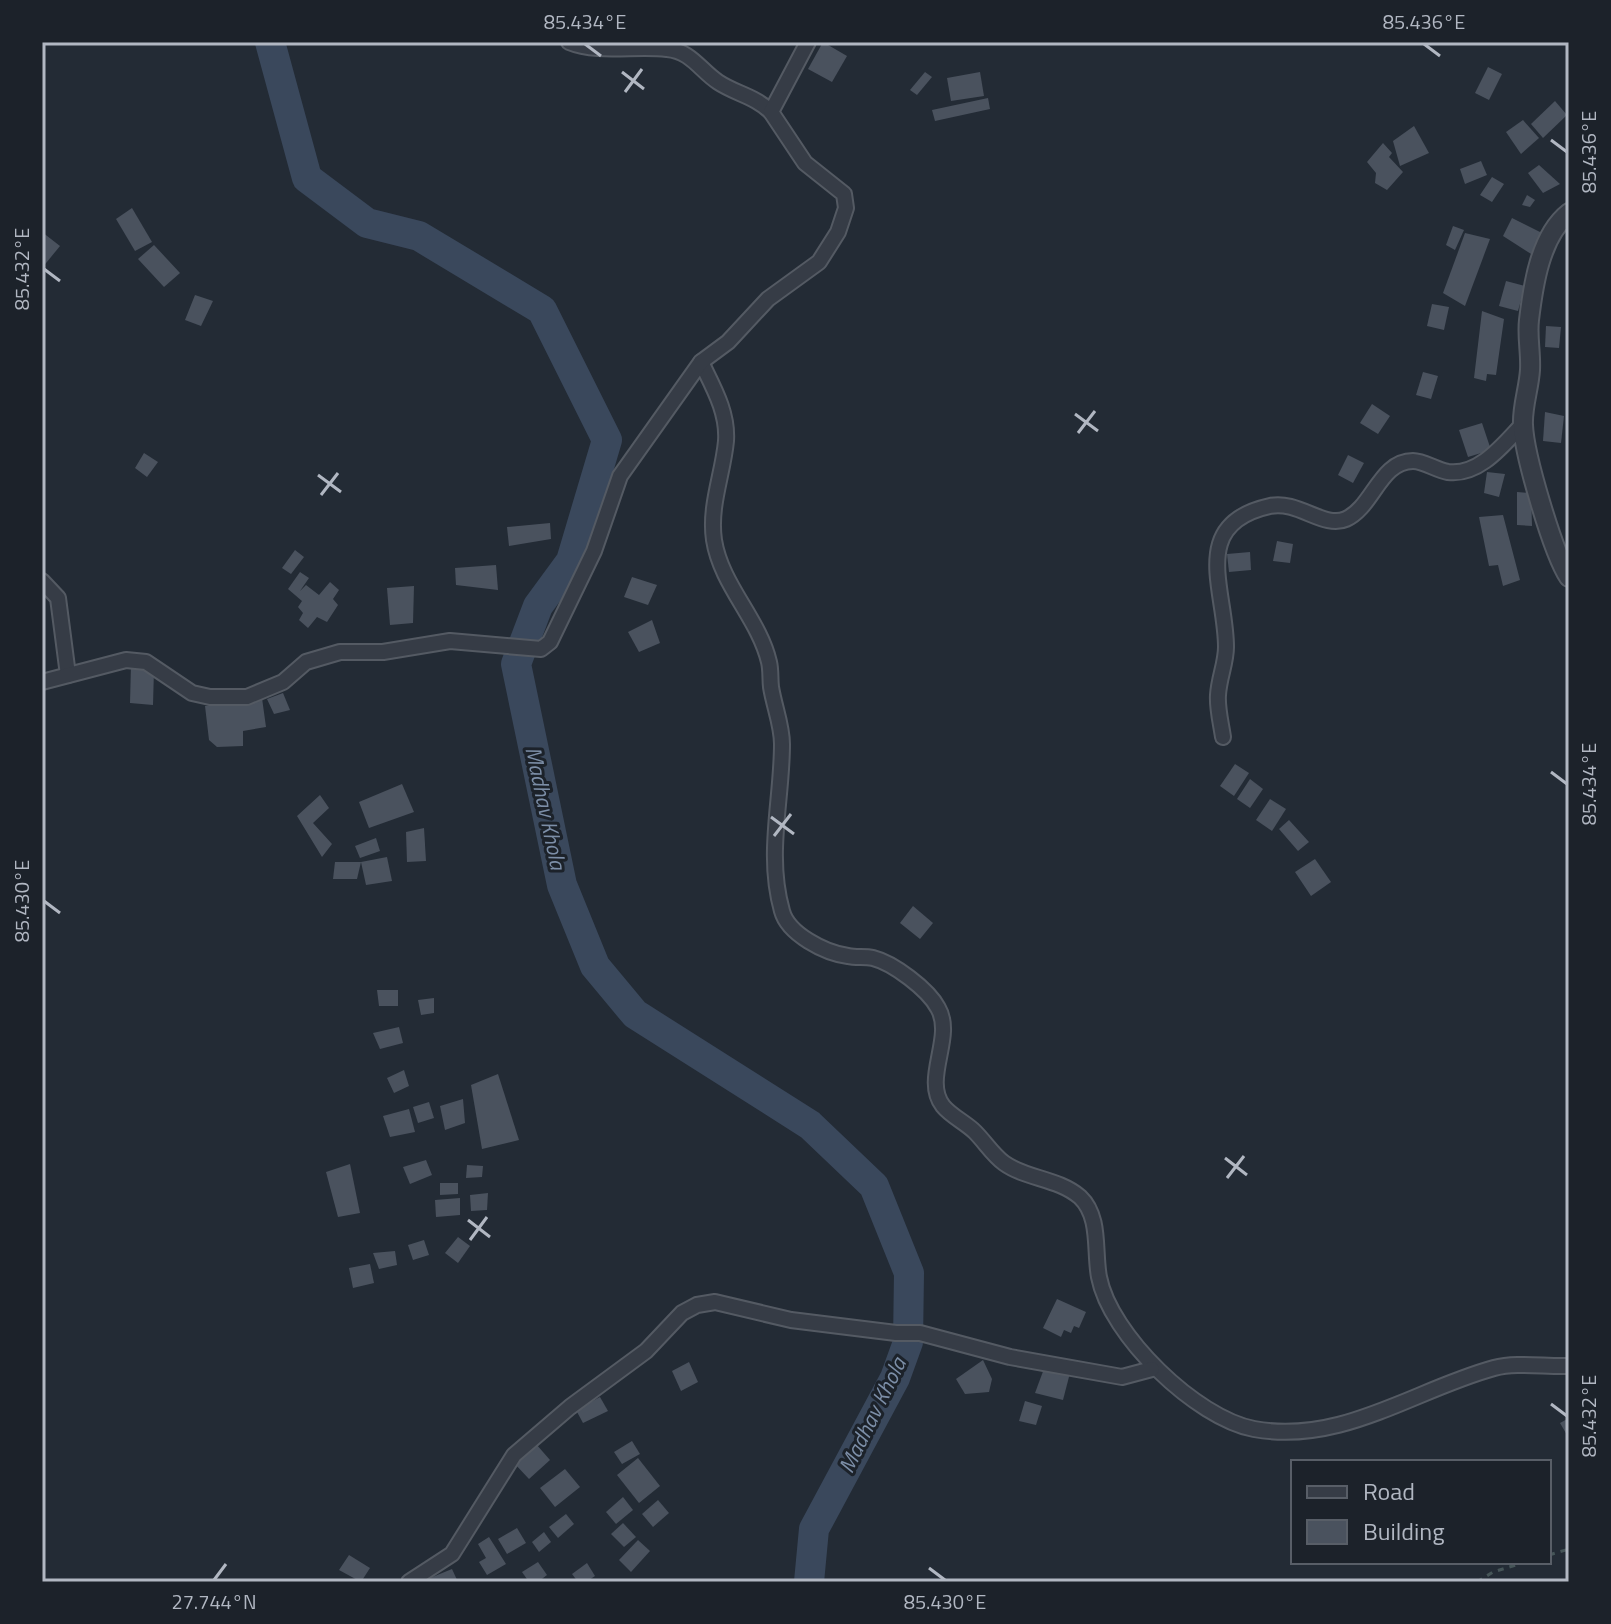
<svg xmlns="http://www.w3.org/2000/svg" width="1611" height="1624" viewBox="0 0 1611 1624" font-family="'Titillium Web',sans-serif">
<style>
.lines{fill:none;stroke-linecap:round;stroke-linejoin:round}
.river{stroke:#3a485c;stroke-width:30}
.building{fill:#4a525e}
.minor-casing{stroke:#545a63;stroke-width:18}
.tertiary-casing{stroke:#545a63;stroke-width:22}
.path{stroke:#465558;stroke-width:3;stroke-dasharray:6 6;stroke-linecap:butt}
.minor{stroke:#363c46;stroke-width:14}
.tertiary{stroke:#363c46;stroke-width:18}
.ticks{fill:none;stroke:#b1b7c2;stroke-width:3}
.labels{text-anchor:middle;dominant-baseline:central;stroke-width:6;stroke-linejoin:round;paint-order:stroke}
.water-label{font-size:22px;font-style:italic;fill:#7c8ea7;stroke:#1c222a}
.neatline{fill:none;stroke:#b1b7c2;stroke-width:3}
.ticks-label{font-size:20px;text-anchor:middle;fill:#b1b7c2}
</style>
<rect width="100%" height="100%" fill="#232b35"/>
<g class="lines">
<path class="river" d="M270 42 307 178 367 223 419 236 542 310 607 440 571 561 538 606 516 664 562 885 595 966 635 1014 810 1125 874 1186 909 1273 908 1342 895 1378 814 1529 809 1582"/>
</g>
<g class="building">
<path d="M823 42 847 56 832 82 808 69Z"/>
<path d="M1488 67 1502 74 1489 100 1475 93Z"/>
<path d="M925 72 932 77 917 95 910 90Z"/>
<path d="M980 72 984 96 951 101 947 78Z"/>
<path d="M988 98 990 109 935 121 932 110Z"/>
<path d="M1555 101 1567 115 1543 138 1531 124Z"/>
<path d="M1523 120 1539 138 1521 154 1506 132Z"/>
<path d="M1414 126 1429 153 1400 166 1393 141Z"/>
<path d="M1383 143 1392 153 1389 157 1403 172 1387 190 1375 183 1376 173 1367 162Z"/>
<path d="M1481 161 1487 175 1465 184 1460 169Z"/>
<path d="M1539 165 1560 184 1543 193 1528 173Z"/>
<path d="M1492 177 1504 184 1492 202 1480 195Z"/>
<path d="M1527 195 1535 200 1530 207 1522 205Z"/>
<path d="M132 208 152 242 135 251 116 219Z"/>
<path d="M1512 218 1548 236 1539 259 1503 236Z"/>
<path d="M1453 226 1464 230 1455 250 1446 245Z"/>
<path d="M42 232 60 246 42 268Z"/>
<path d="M1465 233 1490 239 1465 306 1443 293Z"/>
<path d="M154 245 180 273 164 287 138 259Z"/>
<path d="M1506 281 1525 286 1518 311 1499 306Z"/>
<path d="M195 295 213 301 201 326 185 320Z"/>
<path d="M1432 304 1449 307 1444 330 1427 326Z"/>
<path d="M1482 311 1504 319 1496 375 1487 374 1486 381 1474 378Z"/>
<path d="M1546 326 1561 327 1559 348 1545 347Z"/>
<path d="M1423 372 1438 376 1431 399 1416 395Z"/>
<path d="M1372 404 1390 416 1378 434 1360 423Z"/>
<path d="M1545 412 1564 416 1561 443 1543 441Z"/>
<path d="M1482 423 1491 450 1468 457 1459 430Z"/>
<path d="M144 453 158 462 147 477 135 468Z"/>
<path d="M1348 455 1364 463 1353 483 1338 475Z"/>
<path d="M1487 472 1505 474 1499 497 1484 493Z"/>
<path d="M1517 492 1531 493 1532 526 1517 525Z"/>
<path d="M1503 515 1520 580 1503 586 1498 565 1489 566 1479 517Z"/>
<path d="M550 523 551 539 509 546 507 527Z"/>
<path d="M1277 541 1293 544 1290 563 1273 561Z"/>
<path d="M295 550 304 557 291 574 282 568Z"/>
<path d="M1250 552 1251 570 1229 572 1227 554Z"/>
<path d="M496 565 498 590 456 585 455 568Z"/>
<path d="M300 572 309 578 300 591 306 585 319 595 330 582 339 590 333 599 338 605 327 622 317 617 308 628 299 620 303 613 298 607 302 601 288 589Z"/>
<path d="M632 577 657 585 648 605 624 597Z"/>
<path d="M414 586 413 623 390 625 387 588Z"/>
<path d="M652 620 660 643 639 652 628 632Z"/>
<path d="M131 664 154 669 153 705 130 703Z"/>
<path d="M283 693 290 710 274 714 267 699Z"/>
<path d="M262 698 266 727 243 731V746L217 747 209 740 205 706Z"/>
<path d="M1235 764 1249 773 1234 796 1220 786Z"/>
<path d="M1250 779 1263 789 1250 808 1237 799Z"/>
<path d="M402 784 414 812 369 828 359 802Z"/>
<path d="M320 795 329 808 313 823 332 844 322 857 297 816Z"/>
<path d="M1270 799 1286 809 1272 831 1256 820Z"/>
<path d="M1289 820 1309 842 1298 851 1279 829Z"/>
<path d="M424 828 426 861 407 862 406 832Z"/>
<path d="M376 838 380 851 360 858 355 846Z"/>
<path d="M387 857 392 881 366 885 361 862Z"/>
<path d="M1315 859 1331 882 1311 896 1295 872Z"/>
<path d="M335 862H361L357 879H333Z"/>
<path d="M913 906 933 923 920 939 900 923Z"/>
<path d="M377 990H398V1006H379Z"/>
<path d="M434 998V1013L421 1015 418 1000Z"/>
<path d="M399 1027 403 1043 380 1049 373 1033Z"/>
<path d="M404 1070 409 1086 394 1093 387 1078Z"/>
<path d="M498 1074 519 1140 482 1149 471 1085Z"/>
<path d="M463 1099 465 1123 445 1130 440 1106Z"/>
<path d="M429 1102 434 1118 418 1123 413 1107Z"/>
<path d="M409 1109 415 1132 390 1137 383 1116Z"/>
<path d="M426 1160 432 1175 410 1184 403 1167Z"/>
<path d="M350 1164 360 1213 338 1217 326 1172Z"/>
<path d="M467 1165 483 1166 482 1177 466 1178Z"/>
<path d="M440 1183H458V1194L440 1195Z"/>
<path d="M488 1193 487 1210 471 1211 470 1195Z"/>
<path d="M460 1198V1215L436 1217 435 1200Z"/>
<path d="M458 1237 470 1246 458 1263 445 1253Z"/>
<path d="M424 1240 429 1255 413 1260 408 1245Z"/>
<path d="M395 1251 397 1265 379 1269 373 1253Z"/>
<path d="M370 1264 374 1283 353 1288 349 1268Z"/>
<path d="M1057 1299 1086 1312 1079 1328 1074 1326 1071 1333 1064 1330 1061 1337 1043 1328Z"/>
<path d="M983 1360 992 1379 989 1392 965 1394 956 1379Z"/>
<path d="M689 1362 698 1382 681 1391 672 1371Z"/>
<path d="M1045 1366 1070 1373 1063 1400 1035 1393Z"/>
<path d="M600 1397 608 1411 583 1423 576 1410Z"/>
<path d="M1025 1401 1042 1406 1036 1425 1019 1421Z"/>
<path d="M1569 1418V1434L1567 1435 1560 1423Z"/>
<path d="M632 1441 640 1454 622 1464 614 1452Z"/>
<path d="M536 1444 550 1460 529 1479 514 1463Z"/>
<path d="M638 1458 660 1486 639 1503 617 1475Z"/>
<path d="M565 1469 580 1487 555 1507 540 1488Z"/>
<path d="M623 1497 633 1510 616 1524 606 1512Z"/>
<path d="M658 1500 669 1513 653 1527 642 1514Z"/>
<path d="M566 1514 574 1524 558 1538 549 1527Z"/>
<path d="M623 1523 636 1537 624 1547 611 1534Z"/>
<path d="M517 1528 526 1543 507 1554 498 1539Z"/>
<path d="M544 1532 551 1542 539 1552 532 1542Z"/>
<path d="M489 1537 506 1564 487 1575 479 1562 486 1558 478 1544Z"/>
<path d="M638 1540 650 1551 631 1572 619 1560Z"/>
<path d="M349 1555 370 1568 361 1582 339 1570Z"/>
<path d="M538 1562 547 1575 538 1582H529L522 1572Z"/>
<path d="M587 1563 595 1576 586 1582H578L572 1574Z"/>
<path d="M452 1569 458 1582H431L430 1578Z"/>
</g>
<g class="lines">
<g class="minor-casing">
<g id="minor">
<path d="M569 42C598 54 636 45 667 49 691 51 700 70 718 82 736 94 755 96 771 112"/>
<path d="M701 362C713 387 728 412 726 441 723 474 709 506 714 540 721 585 759 619 769 662 771 670 770 679 771 687 774 706 782 725 782 744 782 800 766 855 782 911 788 934 825 953 848 956 856 958 865 956 873 958 893 963 928 989 938 1008 955 1037 922 1079 943 1106 951 1116 966 1123 975 1132 985 1142 993 1155 1004 1163 1026 1179 1058 1178 1080 1197 1101 1217 1094 1251 1099 1277 1110 1335 1196 1418 1254 1429 1341 1445 1414 1390 1494 1368 1517 1362 1545 1367 1569 1366"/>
<path d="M42 581 58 598 68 675"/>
<path d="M42 682 126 660 146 662 192 693 210 697H247L283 682 306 662 340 652H383L450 641 541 649 550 642 594 551 620 476 701 362 728 342 768 299 819 262 838 232 846 208 844 194 805 163 771 112 808 42"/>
<path d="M1223 737C1221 723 1217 708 1218 695 1219 678 1226 663 1226 647 1226 590 1188 524 1270 506 1298 500 1324 529 1346 519 1373 507 1380 461 1413 461 1424 461 1436 470 1448 472 1479 476 1503 445 1522 425"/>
<path d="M409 1582 452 1554 514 1455 570 1407 646 1351 682 1313 697 1305 715 1302 791 1320 896 1333H920L1010 1357 1122 1377 1152 1369"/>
</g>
</g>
<g class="tertiary-casing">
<path id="tertiary" d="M1569 213C1540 236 1533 286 1529 320 1527 337 1531 353 1530 370 1529 388 1522 407 1523 425 1524 454 1553 553 1569 577"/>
</g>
<g class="path">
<path d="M1549 1555 1569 1549"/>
<path d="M1477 1582 1493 1572 1526 1562"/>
</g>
<use href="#minor" class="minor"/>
<use href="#tertiary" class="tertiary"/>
</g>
<path class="ticks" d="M585 44 601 56M1424 44 1440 56M622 72 644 89M625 92 642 69M1551 140 1567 152M44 269 60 281M1075 414 1098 431M1078 433 1095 411M318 475 341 492M321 495 338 473M1551 772 1567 784M771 817 794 834M774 836 791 814M44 901 60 913M1225 1158 1247 1175M1227 1178 1244 1156M468 1220 490 1237M470 1240 487 1217M1551 1404 1567 1416M929 1568 945 1580M214 1580 226 1564"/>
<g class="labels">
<g class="water-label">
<text transform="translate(546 808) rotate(78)">Madhav Khola</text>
<text transform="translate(872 1415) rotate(-64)">Madhav Khola</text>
</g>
</g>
<rect width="1611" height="1624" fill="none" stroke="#1c222a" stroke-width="88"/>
<rect x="1291" y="1460" width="260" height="104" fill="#1c222a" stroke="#585e67" stroke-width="2"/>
<rect x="1307" y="1486" width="40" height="12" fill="#363c46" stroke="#585e67" stroke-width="2"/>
<text x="1363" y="1500" font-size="24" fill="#b1b7c2">Road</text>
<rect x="1307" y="1520" width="40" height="24" fill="#4a525e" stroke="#585e67" stroke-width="2"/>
<text x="1363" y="1540" font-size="24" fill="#b1b7c2">Building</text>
<rect x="44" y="44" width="1523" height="1536" class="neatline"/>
<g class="ticks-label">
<text x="585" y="29">85.434°E</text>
<text x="1424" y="29">85.436°E</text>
<text transform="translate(1589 152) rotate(-90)" y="7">85.436°E</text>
<text transform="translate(22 269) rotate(-90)" y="7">85.432°E</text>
<text transform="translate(1589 784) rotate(-90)" y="7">85.434°E</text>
<text transform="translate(22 901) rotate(-90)" y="7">85.430°E</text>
<text transform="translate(1589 1416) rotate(-90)" y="7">85.432°E</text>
<text x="214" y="1609">27.744°N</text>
<text x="945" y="1609">85.430°E</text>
</g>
</svg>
